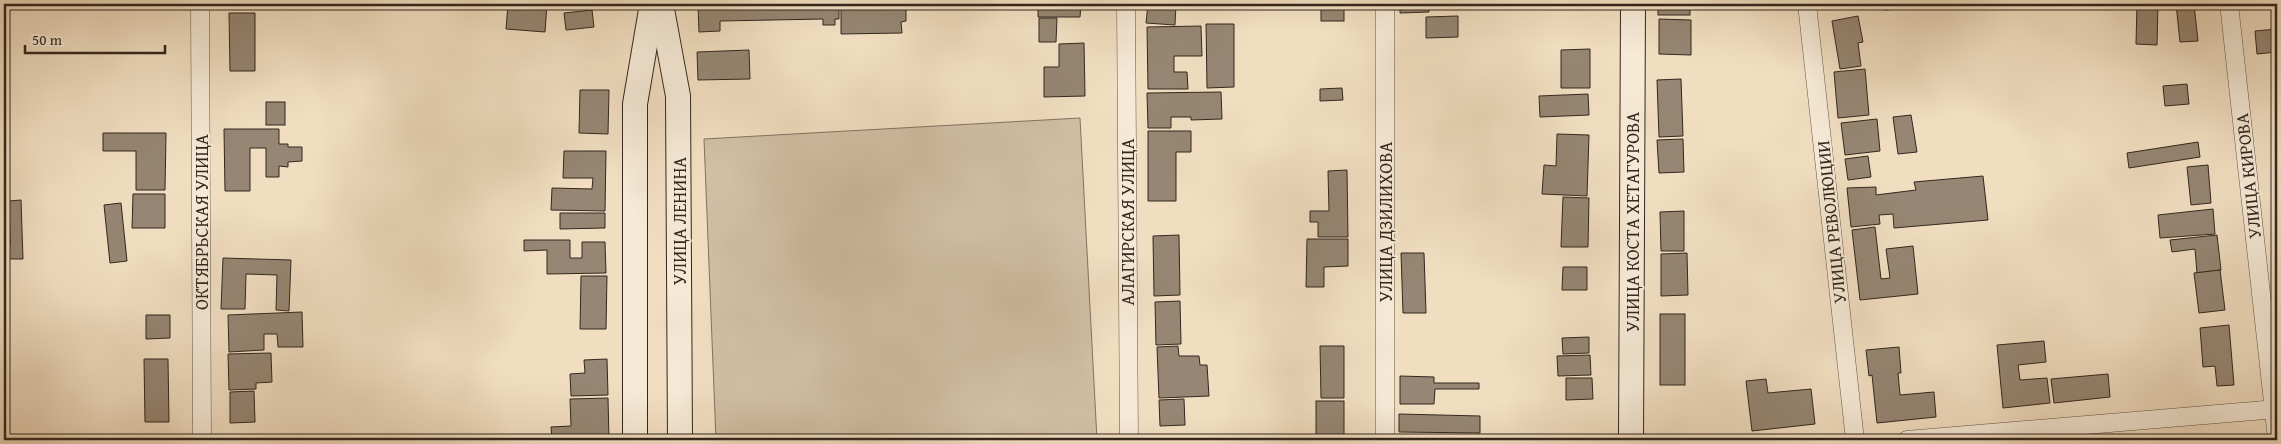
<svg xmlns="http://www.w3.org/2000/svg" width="2281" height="444" viewBox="0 0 2281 444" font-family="'Gentium Book Plus',serif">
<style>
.green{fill:#d1bfa5;stroke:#827362}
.building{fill:#968673;stroke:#33271e}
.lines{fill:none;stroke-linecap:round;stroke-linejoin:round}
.street-casing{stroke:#625547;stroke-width:19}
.secondary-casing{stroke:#33271e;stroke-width:26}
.street{stroke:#f6ead7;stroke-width:18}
.secondary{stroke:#f6ead7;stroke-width:24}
.labels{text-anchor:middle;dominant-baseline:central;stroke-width:4;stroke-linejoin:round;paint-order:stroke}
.street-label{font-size:18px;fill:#33271e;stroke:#f6ead7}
</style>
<rect width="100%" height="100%" fill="#f1dec1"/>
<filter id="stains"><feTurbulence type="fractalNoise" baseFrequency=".004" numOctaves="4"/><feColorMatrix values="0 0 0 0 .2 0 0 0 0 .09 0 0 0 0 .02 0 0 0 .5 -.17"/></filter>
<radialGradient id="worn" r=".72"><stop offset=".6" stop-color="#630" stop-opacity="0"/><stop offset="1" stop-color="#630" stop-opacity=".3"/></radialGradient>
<path class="green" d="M1080 118 1097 440H716L704 139Z"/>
<g class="building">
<path d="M508 4H547L545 32 506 29Z"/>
<path d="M698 4H839V19H835V25H823V19L720 21V31L699 32Z"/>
<path d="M841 4H906V21L901 22 902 33 841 34Z"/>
<path d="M1038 4H1081L1080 17H1038Z"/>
<path d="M1148 4H1176L1175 25 1146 23Z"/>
<rect x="1321" y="4" width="23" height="17"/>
<path d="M1400 4H1429V12L1400 13Z"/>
<rect x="1658" y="4" width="32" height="11"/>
<path d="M1883 4H1901V9L1884 10Z"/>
<path d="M2137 4H2158L2157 45 2136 44Z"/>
<path d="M2176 4H2194L2198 41 2180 42Z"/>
<path d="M592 10 594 27 566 30 564 13Z"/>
<path d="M229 13H255V71H230Z"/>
<path d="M1458 16V37L1426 38V17Z"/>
<path d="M1858 16 1863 42 1858 43 1861 66 1840 69 1832 21Z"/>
<path d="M1039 18H1057L1056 42H1039Z"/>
<path d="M1659 19 1691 20V55L1659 54Z"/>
<path d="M1206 24H1234V87L1207 88Z"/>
<path d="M1201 26 1202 56H1174V72H1187L1188 89H1148L1147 27Z"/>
<path d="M2277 29V52L2257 54 2255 31Z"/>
<path d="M1084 43 1085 96 1044 97V67H1059V44Z"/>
<path d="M1590 49V88H1561V50Z"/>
<path d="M749 50 750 79 698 80 697 52Z"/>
<path d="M1865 69 1869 115 1838 118 1834 72Z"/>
<path d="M1681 79 1683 136 1659 137 1657 80Z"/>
<path d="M2187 84 2189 104 2165 106 2163 86Z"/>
<path d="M1342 88 1343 100 1320 101V89Z"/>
<path d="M580 90H609L608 134 579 133Z"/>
<path d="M1221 92 1222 119 1191 120V117H1171V128H1148L1147 93Z"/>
<path d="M1588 94 1589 115 1540 117 1539 96Z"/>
<rect x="266" y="102" width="19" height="23"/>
<path d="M1911 115 1917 152 1898 154 1893 117Z"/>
<path d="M1877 119 1880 151 1845 155 1841 123Z"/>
<path d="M224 129H279V144H288V147H302V161L288 162V167L279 166V177H266V148H250V191H225Z"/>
<path d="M1148 131H1191V152H1176V201H1148Z"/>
<path d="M103 133H166L165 190H136V151H103Z"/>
<path d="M1557 134 1589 135 1587 196 1542 194 1544 165 1556 166Z"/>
<path d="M1683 139 1684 172 1659 173 1657 140Z"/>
<path d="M2198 142 2200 157 2129 168 2127 153Z"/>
<path d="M564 151H606L605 211 551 210 552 188 592 189 593 178H563Z"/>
<path d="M1868 156 1871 177 1848 180 1845 159Z"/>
<path d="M2208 165 2211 203 2191 205 2187 167Z"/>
<path d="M1347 170 1348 237H1318V222H1310V211H1329L1328 171Z"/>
<path d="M1983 176 1988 220 1894 228 1893 214 1879 215 1880 224 1851 227 1847 188 1876 187V195L1916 190 1914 182Z"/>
<path d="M133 194H165V228H132Z"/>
<path d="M1563 197 1589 198 1588 247H1561Z"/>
<path d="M21 200 23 259H4V245H10L9 201Z"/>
<path d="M121 203 127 261 110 263 104 205Z"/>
<path d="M2213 209 2215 234 2160 238 2158 215Z"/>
<path d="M1684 211V251H1661L1660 212Z"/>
<path d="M560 213H605V228L560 229Z"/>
<path d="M1875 227 1881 279 1890 278 1886 249 1913 246 1918 294 1860 300 1852 230Z"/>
<path d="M1179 235 1180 295 1154 296 1153 236Z"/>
<path d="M2217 235 2221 270 2197 273 2195 249 2172 252 2170 240Z"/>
<path d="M1307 239H1348V266L1324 267V287H1306Z"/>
<path d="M524 240H570V258H582V242H605L606 273 547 274V250L524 251Z"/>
<path d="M1401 253H1424L1426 313H1403Z"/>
<path d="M1687 253 1688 295 1661 296V254Z"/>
<path d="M223 258 291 260 289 311 276 310 277 275 246 274 245 309H221Z"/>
<path d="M1563 267H1587V290H1562Z"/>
<path d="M2220 270 2225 310 2199 313 2194 273Z"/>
<path d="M581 276H607L606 329H580Z"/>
<path d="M1180 301 1181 344 1156 345 1155 302Z"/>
<path d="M302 312 303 347H278L277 334H264V350L229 352 228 315Z"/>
<rect x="1660" y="314" width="25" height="71"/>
<path d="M146 315H170V338L146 339Z"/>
<path d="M2229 325 2234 385 2217 386 2215 366 2203 367 2200 328Z"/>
<path d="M1589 337V353L1563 354 1562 338Z"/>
<path d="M2044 341 2046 362 2018 365 2020 380 2047 378 2050 403 2003 408 1997 345Z"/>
<path d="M1178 346 1179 356H1199L1200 365H1207L1209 396 1159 398 1157 347Z"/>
<path d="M1320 346H1344V398H1321Z"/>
<path d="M1899 347 1901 373H1898L1900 395 1934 392 1936 417 1877 423 1872 375 1869 376 1866 350Z"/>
<path d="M271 353 272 382 256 383V389L229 390 228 354Z"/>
<path d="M1590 355 1591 375 1558 376 1557 356Z"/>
<path d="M144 359H168L169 422H145Z"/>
<path d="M607 359 608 395 571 396 570 374 585 373 584 360Z"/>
<path d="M2108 374 2110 397 2054 403 2051 379Z"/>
<path d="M1400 376 1434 377V383H1479V389H1435L1434 404H1400Z"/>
<path d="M1566 378H1592L1593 399 1566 400Z"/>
<path d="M1766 379 1768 393 1811 389 1815 424 1752 431 1746 381Z"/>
<path d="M254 391 255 422 230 423V392Z"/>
<path d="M608 398 609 440H552L551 427 571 426 570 399Z"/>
<path d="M1184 399 1185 425 1160 426 1159 400Z"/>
<rect x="1316" y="401" width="28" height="39"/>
<path d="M1399 414 1480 416V433L1399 432Z"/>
<rect x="145" y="437" width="25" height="3"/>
<path d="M1591 438V440H1568V439Z"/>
</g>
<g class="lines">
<g class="street-casing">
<g id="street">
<path d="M200 4 202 440"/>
<path d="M1126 4 1129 440"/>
<path d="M1807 4 1855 440"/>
<path d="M2229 4 2277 438"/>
<path d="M1385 440V4"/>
<path d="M1907 440 2277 409"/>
</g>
</g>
<g class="secondary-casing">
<g id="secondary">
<path d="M661 4 678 96 680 440"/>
<path d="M635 440V104L652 4"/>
<path d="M1631 440 1633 4"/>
</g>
</g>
<use href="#street" class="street"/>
<use href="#secondary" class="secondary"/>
</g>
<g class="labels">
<g class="street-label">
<text transform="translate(2248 176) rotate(-96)">УЛИЦА КИРОВА</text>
<text transform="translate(679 221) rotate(-90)">УЛИЦА ЛЕНИНА</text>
<text transform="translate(201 222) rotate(-90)">ОКТЯБРЬСКАЯ УЛИЦА</text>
<text transform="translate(1127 222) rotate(-90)">АЛАГИРСКАЯ УЛИЦА</text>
<text transform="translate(1385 222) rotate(-90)">УЛИЦА ДЗИЛИХОВА</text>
<text transform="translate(1632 222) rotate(-90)">УЛИЦА КОСТА ХЕТАГУРОВА</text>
<text transform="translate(1831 222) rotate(-96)">УЛИЦА РЕВОЛЮЦИИ</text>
</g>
</g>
<rect width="2281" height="444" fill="none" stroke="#f1dec1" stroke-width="20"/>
<rect x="5" y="5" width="2271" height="434" fill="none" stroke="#33271e" stroke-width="2.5"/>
<rect x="10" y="10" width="2261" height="424" fill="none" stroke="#33271e"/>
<path d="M25 45v8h140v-8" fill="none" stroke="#33271e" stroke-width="2.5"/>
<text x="32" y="45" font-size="15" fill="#33271e" stroke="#f6ead7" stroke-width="4" paint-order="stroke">50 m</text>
<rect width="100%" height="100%" filter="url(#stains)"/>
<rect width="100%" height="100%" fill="url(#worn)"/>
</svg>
